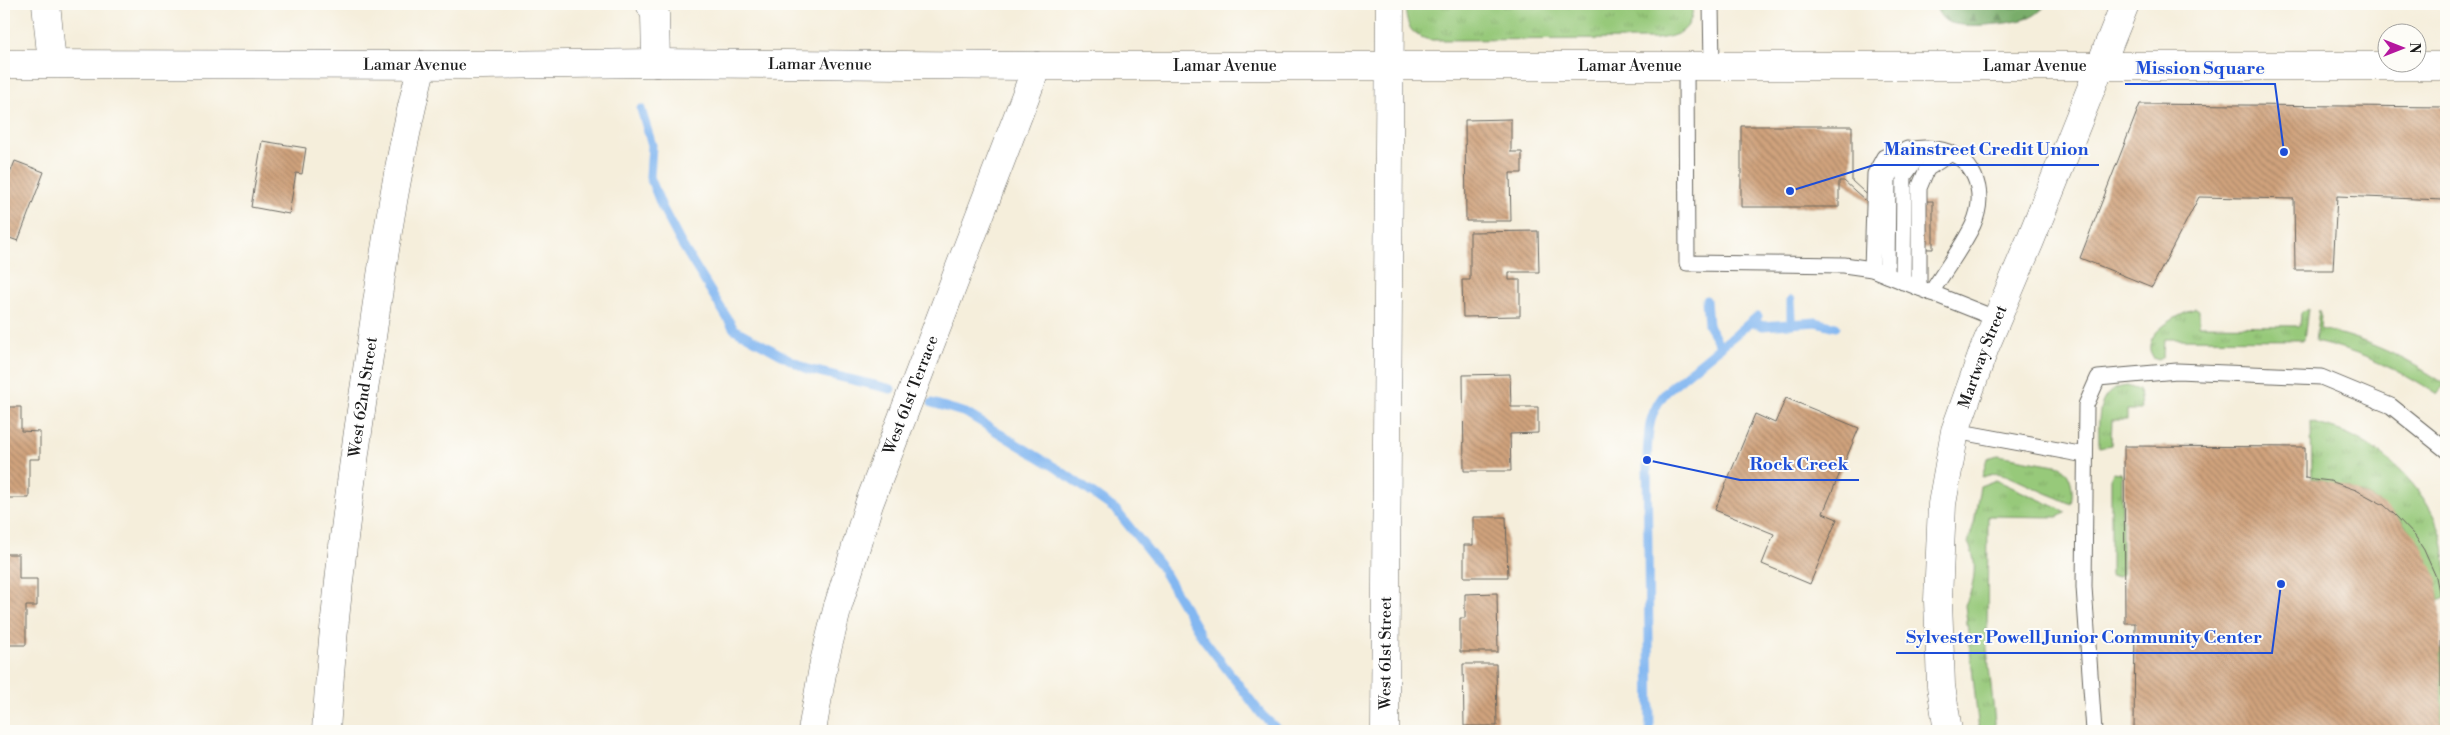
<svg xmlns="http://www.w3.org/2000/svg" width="2450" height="735" viewBox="0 0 2450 735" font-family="'Libre Bodoni',serif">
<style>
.grass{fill:url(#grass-tufts);stroke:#5a724b}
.forest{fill:url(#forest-firs);stroke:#4a6443}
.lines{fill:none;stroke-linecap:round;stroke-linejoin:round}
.stream{stroke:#83b7f1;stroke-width:9}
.building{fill:url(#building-back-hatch)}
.service-casing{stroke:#68665f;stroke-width:17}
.minor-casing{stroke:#68665f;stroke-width:29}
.tertiary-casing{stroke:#68665f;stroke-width:29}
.service{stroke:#fff;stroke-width:15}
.minor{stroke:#fff;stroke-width:28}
.tertiary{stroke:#fff;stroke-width:28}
.labels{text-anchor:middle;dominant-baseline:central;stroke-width:4;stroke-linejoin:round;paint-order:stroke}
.street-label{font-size:16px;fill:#1c1c1c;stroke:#fdfcf7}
.leader{fill:none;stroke:#1d4ed8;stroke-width:2}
.callout-dot{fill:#1d4ed8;stroke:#fdfcf7;stroke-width:2}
.callout-label{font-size:18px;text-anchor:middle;font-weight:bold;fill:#1d4ed8;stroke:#fdfcf7;stroke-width:4;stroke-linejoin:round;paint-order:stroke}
</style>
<defs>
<pattern id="grass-tufts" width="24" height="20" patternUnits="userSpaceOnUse" patternTransform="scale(1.25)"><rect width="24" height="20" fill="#97c97a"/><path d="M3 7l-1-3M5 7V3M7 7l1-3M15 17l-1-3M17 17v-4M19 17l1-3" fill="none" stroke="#82ac69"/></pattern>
<pattern id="forest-firs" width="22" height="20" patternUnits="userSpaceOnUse" patternTransform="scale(1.25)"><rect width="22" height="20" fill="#79ad6a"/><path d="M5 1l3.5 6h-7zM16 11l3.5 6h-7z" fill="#628c56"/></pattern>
<pattern id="building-back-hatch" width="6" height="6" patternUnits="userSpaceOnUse" patternTransform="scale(1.25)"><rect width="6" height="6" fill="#d0a37d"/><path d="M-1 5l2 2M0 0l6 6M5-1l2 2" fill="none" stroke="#a88466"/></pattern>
</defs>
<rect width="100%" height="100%" fill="#fdfcf7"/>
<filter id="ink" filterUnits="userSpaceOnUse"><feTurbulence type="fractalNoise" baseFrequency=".02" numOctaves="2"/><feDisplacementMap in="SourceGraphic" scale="10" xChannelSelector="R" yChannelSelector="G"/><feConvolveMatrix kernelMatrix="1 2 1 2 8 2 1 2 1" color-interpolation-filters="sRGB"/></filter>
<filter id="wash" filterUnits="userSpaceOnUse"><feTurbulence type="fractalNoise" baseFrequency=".0096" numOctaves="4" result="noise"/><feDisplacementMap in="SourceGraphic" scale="20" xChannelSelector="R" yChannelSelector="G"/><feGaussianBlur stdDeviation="1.12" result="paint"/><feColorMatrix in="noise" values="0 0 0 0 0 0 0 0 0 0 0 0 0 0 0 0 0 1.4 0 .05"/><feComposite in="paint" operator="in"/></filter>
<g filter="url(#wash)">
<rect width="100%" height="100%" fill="#f5eedb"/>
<g class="grass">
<path d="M1405 4H1693C1693 30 1680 36 1656 39L1430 40C1409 35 1406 24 1405 4Z"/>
<path d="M2196 308 2199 310V325L2300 326 2301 313 2308 309 2304 340 2164 339 2163 357 2158 360 2153 358C2138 333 2180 315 2196 308Z"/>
<path d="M2319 310 2321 314 2320 329C2367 339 2406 358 2445 384L2437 395C2398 369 2360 352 2315 342Z"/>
<path d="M2127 386 2139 390 2141 410H2127V420H2112L2111 445 2099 447C2099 422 2094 389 2127 386Z"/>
<path d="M2311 422C2327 427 2344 431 2358 439 2403 464 2446 513 2446 566 2446 576 2448 588 2445 597L2440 600C2427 530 2382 490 2312 478Z"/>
<path d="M1998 455 2061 466C2072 475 2074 490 2071 504L2006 475 1997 473 1982 477 1987 458Z"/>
<path d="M2113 472 2121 473 2122 476V574L2119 577 2111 576V477Z"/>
<path d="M1996 480 2058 508 2066 513 2057 517 1988 516 1987 648 1996 731H1979L1965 605C1974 586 1979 562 1968 543L1974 523 1980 486Z"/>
<path d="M2441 649 2446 651V731H2441Z"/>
</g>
<path class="forest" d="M1935 4H2047C2042 10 2036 15 2029 18 2012 24 1964 29 1948 22 1941 19 1937 11 1935 4Z"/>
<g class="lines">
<g class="stream">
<path d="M641 109 652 145 650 177 662 207 681 243 734 329 807 369 891 389"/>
<path d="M1706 300 1708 325 1721 347"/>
<path d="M1791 300V324"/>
<path d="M1751 321 1763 326 1816 322 1836 327"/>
<path d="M932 403 966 413 1058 469 1116 510 1159 564 1202 637 1262 715 1279 731"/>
<path d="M1650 731 1647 460C1648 431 1648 410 1670 388L1758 316"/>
</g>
</g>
<g id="blocks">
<g class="building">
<path d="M2140 104 2446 107V202L2444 200 2337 196 2333 270H2295L2294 199 2199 197 2152 287 2080 258Z"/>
<path d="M1511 119V152H1522V173H1510L1511 221H1466L1465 120Z"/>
<path d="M1741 126H1852V181L1875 202 1933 201V249L1875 248V209L1844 181H1839V207H1741Z"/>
<path d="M262 141 306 148 302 174 296 173 289 214 251 207Z"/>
<path d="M15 161 44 172 18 241 4 236V189Z"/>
<path d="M1538 231 1539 272H1509V280H1520V316L1463 317 1462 280H1470V232Z"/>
<path d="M1510 374 1511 407H1538V433L1510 434 1511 471H1464L1463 375Z"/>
<path d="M1786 398 1859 428 1823 513 1837 519 1810 584 1762 564 1774 534 1715 510 1755 414 1775 423Z"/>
<path d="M4 407H21V431L40 432V459H29V498H4Z"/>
<path d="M2124 446 2305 447V478L2330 481 2356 490 2384 505 2395 515 2415 536 2424 550 2436 577 2439 592 2441 612V731H2134L2135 623H2125Z"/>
<path d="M1473 517H1506L1508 577H1464V545H1473Z"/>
<path d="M4 554H19V579H37V606H26V645H4Z"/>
<path d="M1497 593 1498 652H1460V618H1465V594Z"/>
<path d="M1463 664H1496L1497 726H1464Z"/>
</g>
</g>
</g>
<g filter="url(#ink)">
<use href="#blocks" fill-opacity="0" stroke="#68665f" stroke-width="1"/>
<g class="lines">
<g class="service-casing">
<g id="service">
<path d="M1711 4 1712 66"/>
<path d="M1686 67 1687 263 1844 265 1872 269 1997 319"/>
<path d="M1872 269 1875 174 1884 157C1901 151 1918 146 1936 149 1974 154 1988 192 1973 225 1962 248 1944 271 1931 293"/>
<path d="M1887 275 1888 177 1907 149"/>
<path d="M1903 282 1904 176 1917 158 1933 151"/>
<path d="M1919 288V188L1927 169 1950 154"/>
<path d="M1955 431 2085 455"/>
<path d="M2094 731 2084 587 2086 405 2098 378 2177 371 2321 377 2391 406 2446 450"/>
</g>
</g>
<g class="minor-casing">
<g id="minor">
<path d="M46 4 52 63"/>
<path d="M650 4 655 14 656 63"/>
<path id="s1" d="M326 731C334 599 352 468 372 337 385 246 399 154 422 65"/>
<path id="s2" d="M812 731 824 662 838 606 869 504 1037 66"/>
<path id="s3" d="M1385 731 1390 4"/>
</g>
</g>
<g class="tertiary-casing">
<g id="tertiary">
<path id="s4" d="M4 64 482 65 656 63 1037 66H2446"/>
<path id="s5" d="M1948 731 1941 686 1938 600 1942 504 1955 431 1985 347 2030 241 2125 4"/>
</g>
</g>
<use href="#service" class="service"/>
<use href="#minor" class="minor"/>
<use href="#tertiary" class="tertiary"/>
</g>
</g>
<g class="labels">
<g class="street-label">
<text stroke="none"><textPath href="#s4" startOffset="816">Lamar Avenue</textPath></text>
<text stroke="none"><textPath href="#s4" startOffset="411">Lamar Avenue</textPath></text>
<text stroke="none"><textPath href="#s4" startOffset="1221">Lamar Avenue</textPath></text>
<text stroke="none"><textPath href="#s4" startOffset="2031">Lamar Avenue</textPath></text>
<text stroke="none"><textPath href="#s4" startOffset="1626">Lamar Avenue</textPath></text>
<text stroke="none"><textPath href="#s5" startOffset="381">Martway Street</textPath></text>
<text stroke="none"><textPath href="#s2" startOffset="351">West 61st Terrace</textPath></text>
<text stroke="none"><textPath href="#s1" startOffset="336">West 62nd Street</textPath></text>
<text stroke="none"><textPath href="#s3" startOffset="78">West 61st Street</textPath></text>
</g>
</g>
<path class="leader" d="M2284 152L2275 84H2125M1790 191L1874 165H2099M1647 460L1740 480H1859M2281 584L2272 653H1896"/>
<g class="callout-dot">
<circle cx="2284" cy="152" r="5"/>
<circle cx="1790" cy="191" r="5"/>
<circle cx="1647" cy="460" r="5"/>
<circle cx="2281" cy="584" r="5"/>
</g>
<g class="callout-label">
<text x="2200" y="74">Mission Square</text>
<text x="1986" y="155">Mainstreet Credit Union</text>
<text x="1799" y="470">Rock Creek</text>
<text x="2084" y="643">Sylvester Powell Junior Community Center</text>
</g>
<rect width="2450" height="735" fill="none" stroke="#fdfcf7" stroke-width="20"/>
<g transform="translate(2402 48) rotate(90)"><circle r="24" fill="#fdfcf7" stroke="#a3a29f"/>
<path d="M0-4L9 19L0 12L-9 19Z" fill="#b5179e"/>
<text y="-8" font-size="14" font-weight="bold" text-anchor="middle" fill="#1c1c1c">N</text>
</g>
</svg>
